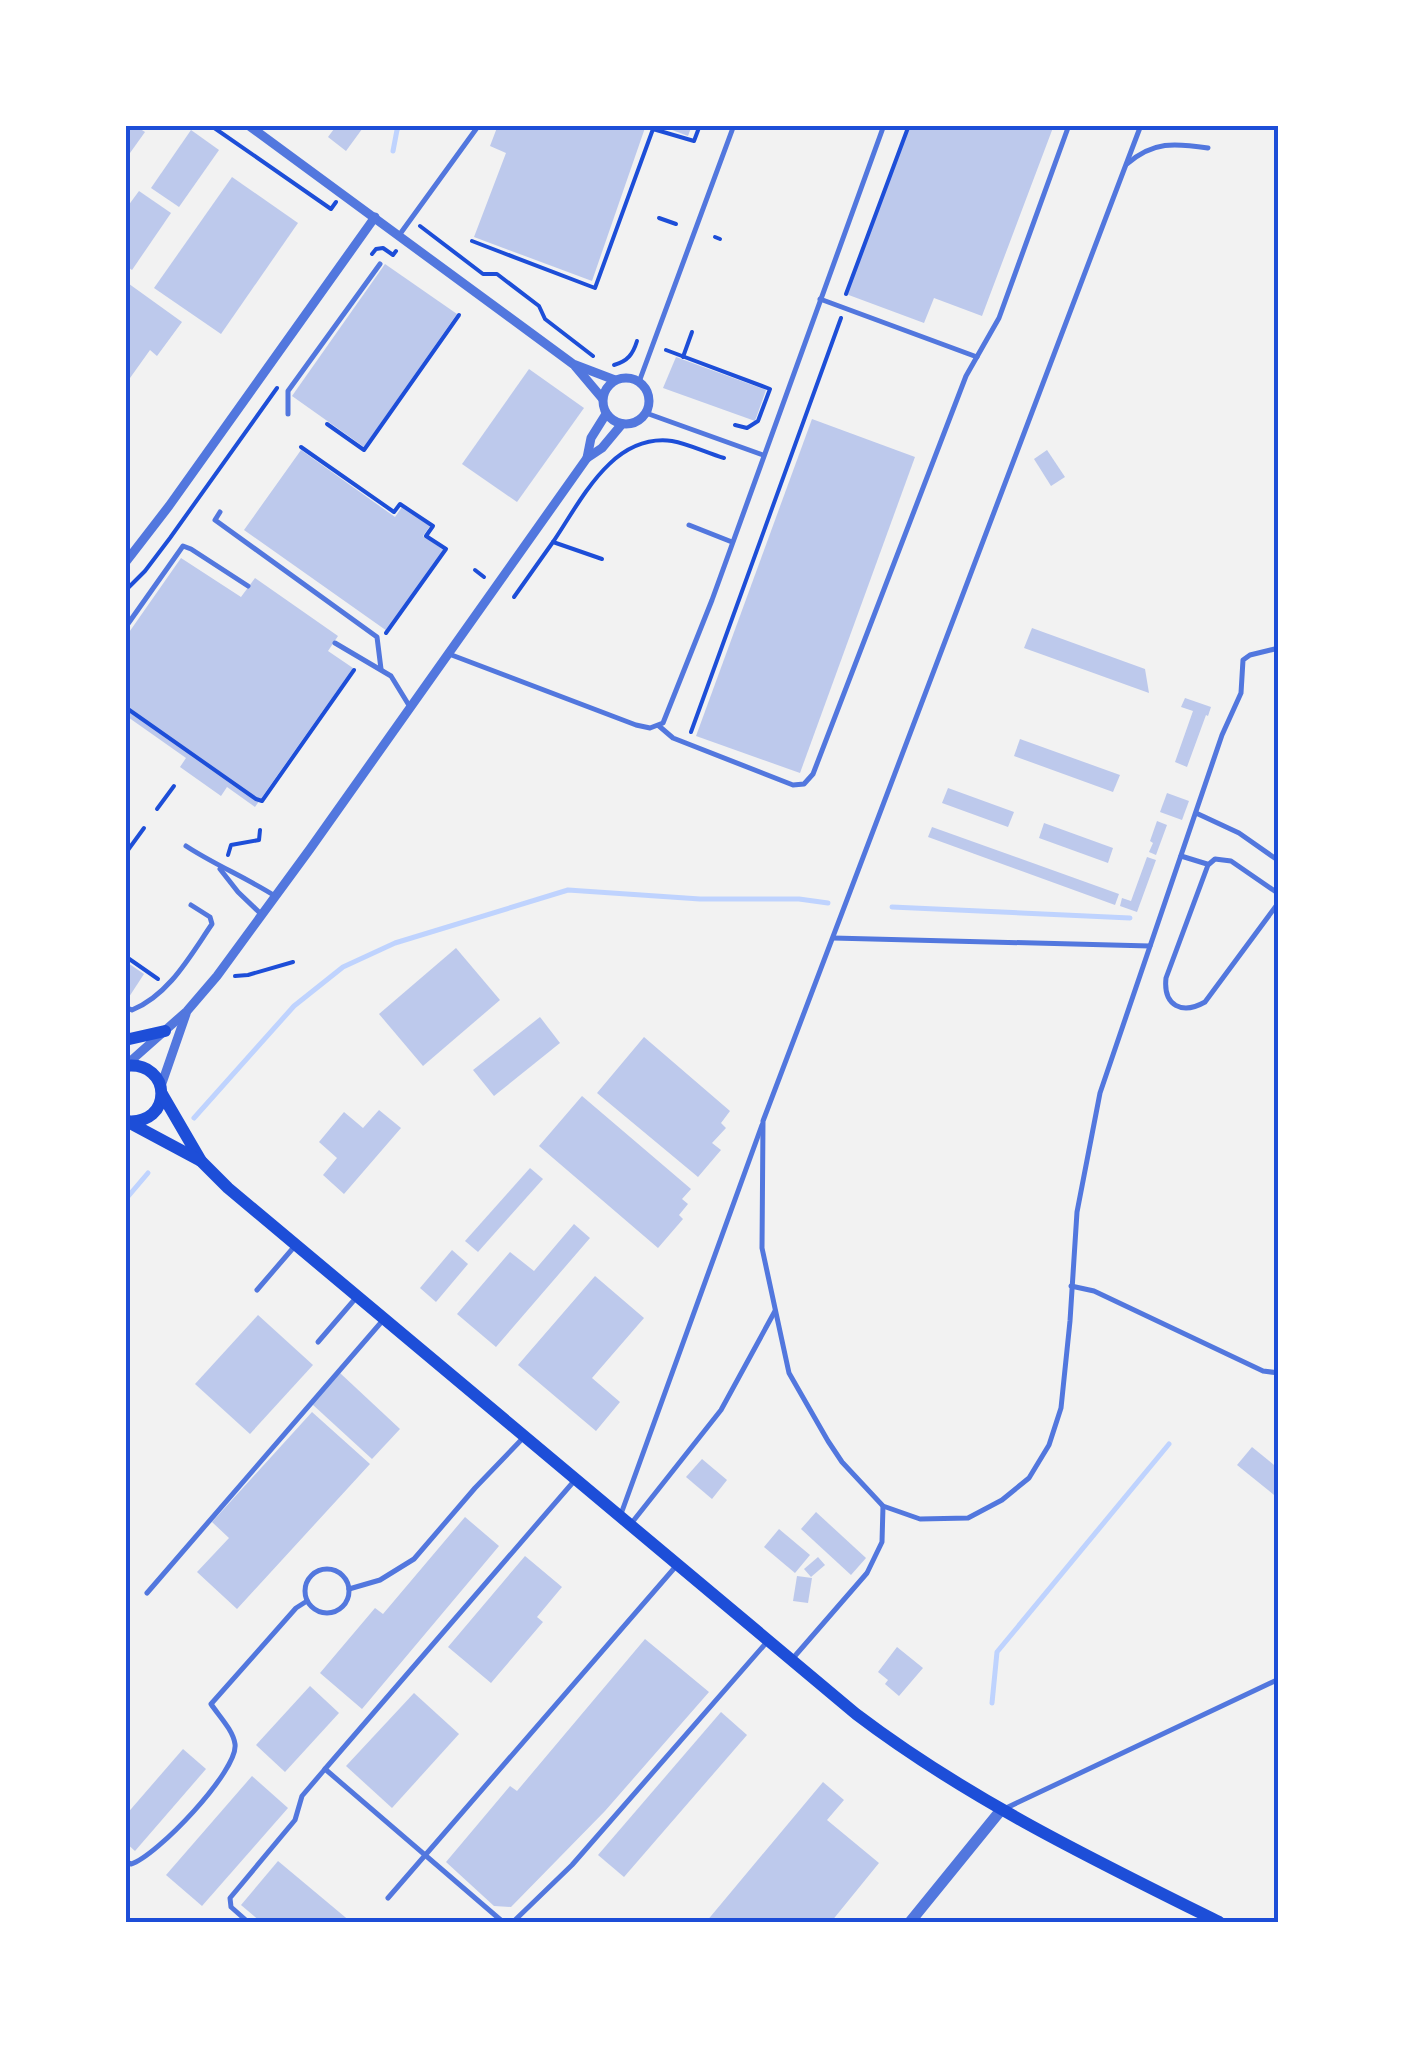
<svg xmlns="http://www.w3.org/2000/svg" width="1404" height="2047" viewBox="0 0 1404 2047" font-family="Manrope,sans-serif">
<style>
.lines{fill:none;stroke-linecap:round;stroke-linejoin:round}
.stream{stroke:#bfd3fe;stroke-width:5}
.building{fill:#bdc9ec}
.path{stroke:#1d4ed8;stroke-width:4}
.service{stroke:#5277de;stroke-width:5}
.minor{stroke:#5277de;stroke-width:9}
.tertiary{stroke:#5277de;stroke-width:11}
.secondary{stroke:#1d4ed8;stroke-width:12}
.neatline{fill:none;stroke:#1d4ed8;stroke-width:4}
</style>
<rect width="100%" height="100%" fill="#f2f2f2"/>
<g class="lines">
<g class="stream">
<path d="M393 151 397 130 400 125"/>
<path d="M892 907 1130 918"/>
<path d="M194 1118 294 1006 343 967 395 943 568 890 700 899H799L828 903"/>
<path d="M125 1200 148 1173"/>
<path d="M992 1703 997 1652 1169 1444"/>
</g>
</g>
<g class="building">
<path d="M125 125H134L145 132 125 160Z"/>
<path d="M337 125H365L346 151 328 137Z"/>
<path d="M498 125H646L592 281 474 237 506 153 490 146Z"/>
<path d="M659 125H692L688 136Z"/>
<path d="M909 125H1054L982 316 934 298 924 323 846 294Z"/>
<path d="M191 130 219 150 179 207 151 188Z"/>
<path d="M232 177 298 223 221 334 154 288Z"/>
<path d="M139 191 171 213 132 270 125 265V210Z"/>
<path d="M385 264 457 314 364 447 292 396Z"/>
<path d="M125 281 182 322 157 356 150 350 125 385Z"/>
<path d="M676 357 766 390 755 421 663 388Z"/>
<path d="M529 369 584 408 517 502 462 464Z"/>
<path d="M812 419 915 457 800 773 696 736Z"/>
<path d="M301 450 395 517 402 507 430 526 423 536 444 550 387 631 244 530Z"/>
<path d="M1047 450 1065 477 1051 486 1034 459Z"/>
<path d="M181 558 241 597 255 578 338 636 328 651 353 668 255 807 227 787 221 796 180 767 186 758 125 715V638Z"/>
<path d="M1032 628 1145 669 1149 693 1024 648Z"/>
<path d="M1185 698 1211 707 1208 716 1206 715 1187 767 1175 762 1193 711 1181 707Z"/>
<path d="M1020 739 1120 775 1113 792 1014 756Z"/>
<path d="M948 788 1014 812 1008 827 942 803Z"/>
<path d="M1167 793 1189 801 1182 820 1160 812Z"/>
<path d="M1157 821 1167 825 1156 855 1149 852 1153 843 1150 841Z"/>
<path d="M1044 823 1113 848 1108 863 1039 838Z"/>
<path d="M932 827 1119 894 1115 905 928 837Z"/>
<path d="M1147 857 1156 860 1137 912 1120 906 1122 898 1131 901Z"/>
<path d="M456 948 500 1000 423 1066 379 1014Z"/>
<path d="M125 961 144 974 129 997 125 995Z"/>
<path d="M540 1017 560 1043 494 1096 473 1070Z"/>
<path d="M644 1037 730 1111 721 1123 726 1128 712 1143 721 1150 698 1177 597 1093Z"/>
<path d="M582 1096 691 1189 682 1199 688 1204 679 1215 683 1219 658 1248 539 1146Z"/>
<path d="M379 1110 401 1128 344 1194 323 1175 337 1158 319 1142 344 1112 363 1128Z"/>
<path d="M530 1168 543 1179 478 1252 465 1241Z"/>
<path d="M574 1224 590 1238 496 1347 457 1314 510 1252 534 1271Z"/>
<path d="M452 1250 468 1264 436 1302 420 1288Z"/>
<path d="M595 1276 644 1318 592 1378 620 1402 596 1431 518 1365Z"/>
<path d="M258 1315 313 1365 250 1434 195 1384Z"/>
<path d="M340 1373 400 1429 372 1459 312 1404Z"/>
<path d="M312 1412 370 1464 237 1609 197 1572 229 1538 212 1522Z"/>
<path d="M1252 1447 1279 1469V1499L1237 1465Z"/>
<path d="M702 1459 727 1480 712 1499 686 1477Z"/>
<path d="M816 1512 866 1558 851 1575 801 1529Z"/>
<path d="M465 1517 499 1546 362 1709 320 1673 375 1608 383 1614Z"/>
<path d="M779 1529 810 1555 795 1573 764 1547Z"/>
<path d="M525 1556 562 1587 537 1617 543 1622 491 1683 448 1647Z"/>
<path d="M818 1557 825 1565 811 1577 804 1569Z"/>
<path d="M797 1576 812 1578 808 1603 793 1601Z"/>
<path d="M645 1639 709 1692 605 1811 511 1907 494 1906 446 1862 510 1786 517 1791Z"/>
<path d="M897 1647 923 1668 899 1696 885 1684 888 1680 878 1672Z"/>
<path d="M310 1686 339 1713 285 1772 256 1745Z"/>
<path d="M414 1693 459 1734 392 1808 346 1766Z"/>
<path d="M721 1712 747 1735 624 1877 598 1855Z"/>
<path d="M183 1749 206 1769 135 1851 125 1842V1816Z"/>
<path d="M252 1776 288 1808 202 1906 166 1875Z"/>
<path d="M823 1782 844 1800 827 1820 879 1863 831 1922H706Z"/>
<path d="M278 1861 351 1922H261L241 1905Z"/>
</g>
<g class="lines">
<g class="path">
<path d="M210 125 331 209 336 202"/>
<path d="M659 218 676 224"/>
<path d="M420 226 483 274H497L539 306 545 319 593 356"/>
<path d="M715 237 720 239"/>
<path d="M472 241 595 288 653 129 694 141 700 125"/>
<path d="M372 254 376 249 383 248 393 255 396 251"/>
<path d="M846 294 909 125"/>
<path d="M666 350 770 389 758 421 747 428 735 425"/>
<path d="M683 357 692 332"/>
<path d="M614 365C628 361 633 354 637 341"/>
<path d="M327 424 364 450 459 315"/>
<path d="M301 447 394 512 400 504 433 526 426 536 446 549 386 633"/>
<path d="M553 542C581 501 612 433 672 441 689 444 707 453 724 458"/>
<path d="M475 570 484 577"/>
<path d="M125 591 145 571 170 538 277 388"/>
<path d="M514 597 553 542 602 559"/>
<path d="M125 707 256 799 262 801 354 670"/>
<path d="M691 732 841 318"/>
<path d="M157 809 174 786"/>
<path d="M128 850 144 828"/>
<path d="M228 855 231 845 259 840 260 830"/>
<path d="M125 956 158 979"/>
<path d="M235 976 248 975 293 962"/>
</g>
<g class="service">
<path d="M1141 125 763 1121 762 1248 789 1373 828 1441 842 1462 883 1506 920 1519 968 1518 1002 1500 1029 1478 1049 1445 1061 1408 1070 1321 1077 1212 1100 1093 1222 735 1241 693 1243 660 1250 655 1279 648"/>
<path d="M1127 164C1153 141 1175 143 1208 148"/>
<path d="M400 234 479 125"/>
<path d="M820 299 977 357"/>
<path d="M639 382 734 125"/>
<path d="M646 413 763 455"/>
<path d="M288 414V391L380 264"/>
<path d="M220 512 215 520 377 637 381 669"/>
<path d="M689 525 732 542"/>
<path d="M125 628 183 546 191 549 248 586"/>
<path d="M335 643 391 676 410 707"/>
<path d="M449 654 636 725 650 728 663 723 712 600 884 125"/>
<path d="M659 726 673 738 793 785 804 784 813 774 966 376 999 318 1069 125"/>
<path d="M1196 813 1239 833 1279 861"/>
<path d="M186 846C215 865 245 877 275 896"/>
<path d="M1181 856 1207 864"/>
<path d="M220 869 238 892 261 914"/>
<path d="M1279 894 1231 861 1215 859 1208 865 1166 978C1163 1006 1182 1015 1205 1002L1279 902"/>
<path d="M833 938 1150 946"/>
<path d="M125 1007 132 1010C169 995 190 956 212 924L210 917 191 905"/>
<path d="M1071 1286 1094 1291 1263 1371 1279 1373"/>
<path d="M257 1290 294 1247"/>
<path d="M318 1342 355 1299"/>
<path d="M621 1514 762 1125"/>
<path d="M630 1525 721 1410 775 1311"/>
<circle cx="327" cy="1591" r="22"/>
<path d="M349 1589 380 1580 414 1559 475 1488 524 1437"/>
<path d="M147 1593 384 1319"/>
<path d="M794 1657 867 1573 882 1542 883 1506"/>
<path d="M1004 1809 1279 1679"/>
<path d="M125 1861 131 1864C156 1857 239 1770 235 1744 233 1730 219 1716 211 1704L296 1608 307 1601"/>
<path d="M388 1898 677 1565"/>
<path d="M248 1922 231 1907 230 1898 295 1820 302 1796 325 1769"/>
<path d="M503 1922 325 1769 575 1480"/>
<path d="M513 1922 572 1865 766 1643"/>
</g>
<g class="minor">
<path d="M248 125 573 364 615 380"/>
<path d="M575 366 602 398"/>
<circle cx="626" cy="401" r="23"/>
<path d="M587 458 591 438 606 414"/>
<path d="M125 563 169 506 375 217"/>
<path d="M125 1066 187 1011 217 976 310 849 587 458 602 448 622 424"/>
<path d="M161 1086 186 1014"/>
</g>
<path class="tertiary" d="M910 1922 1001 1810"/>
<g class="secondary">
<path d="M125 1040 165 1031"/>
<path d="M125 1066C173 1060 174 1127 125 1121"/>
<path d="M162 1094 201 1161 228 1188 856 1714C968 1799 1094 1860 1219 1922"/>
<path d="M130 1123 201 1161"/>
</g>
</g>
<rect width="1404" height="2047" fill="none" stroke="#ffffff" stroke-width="255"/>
<rect x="128" y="128" width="1148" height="1792" class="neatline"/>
</svg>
